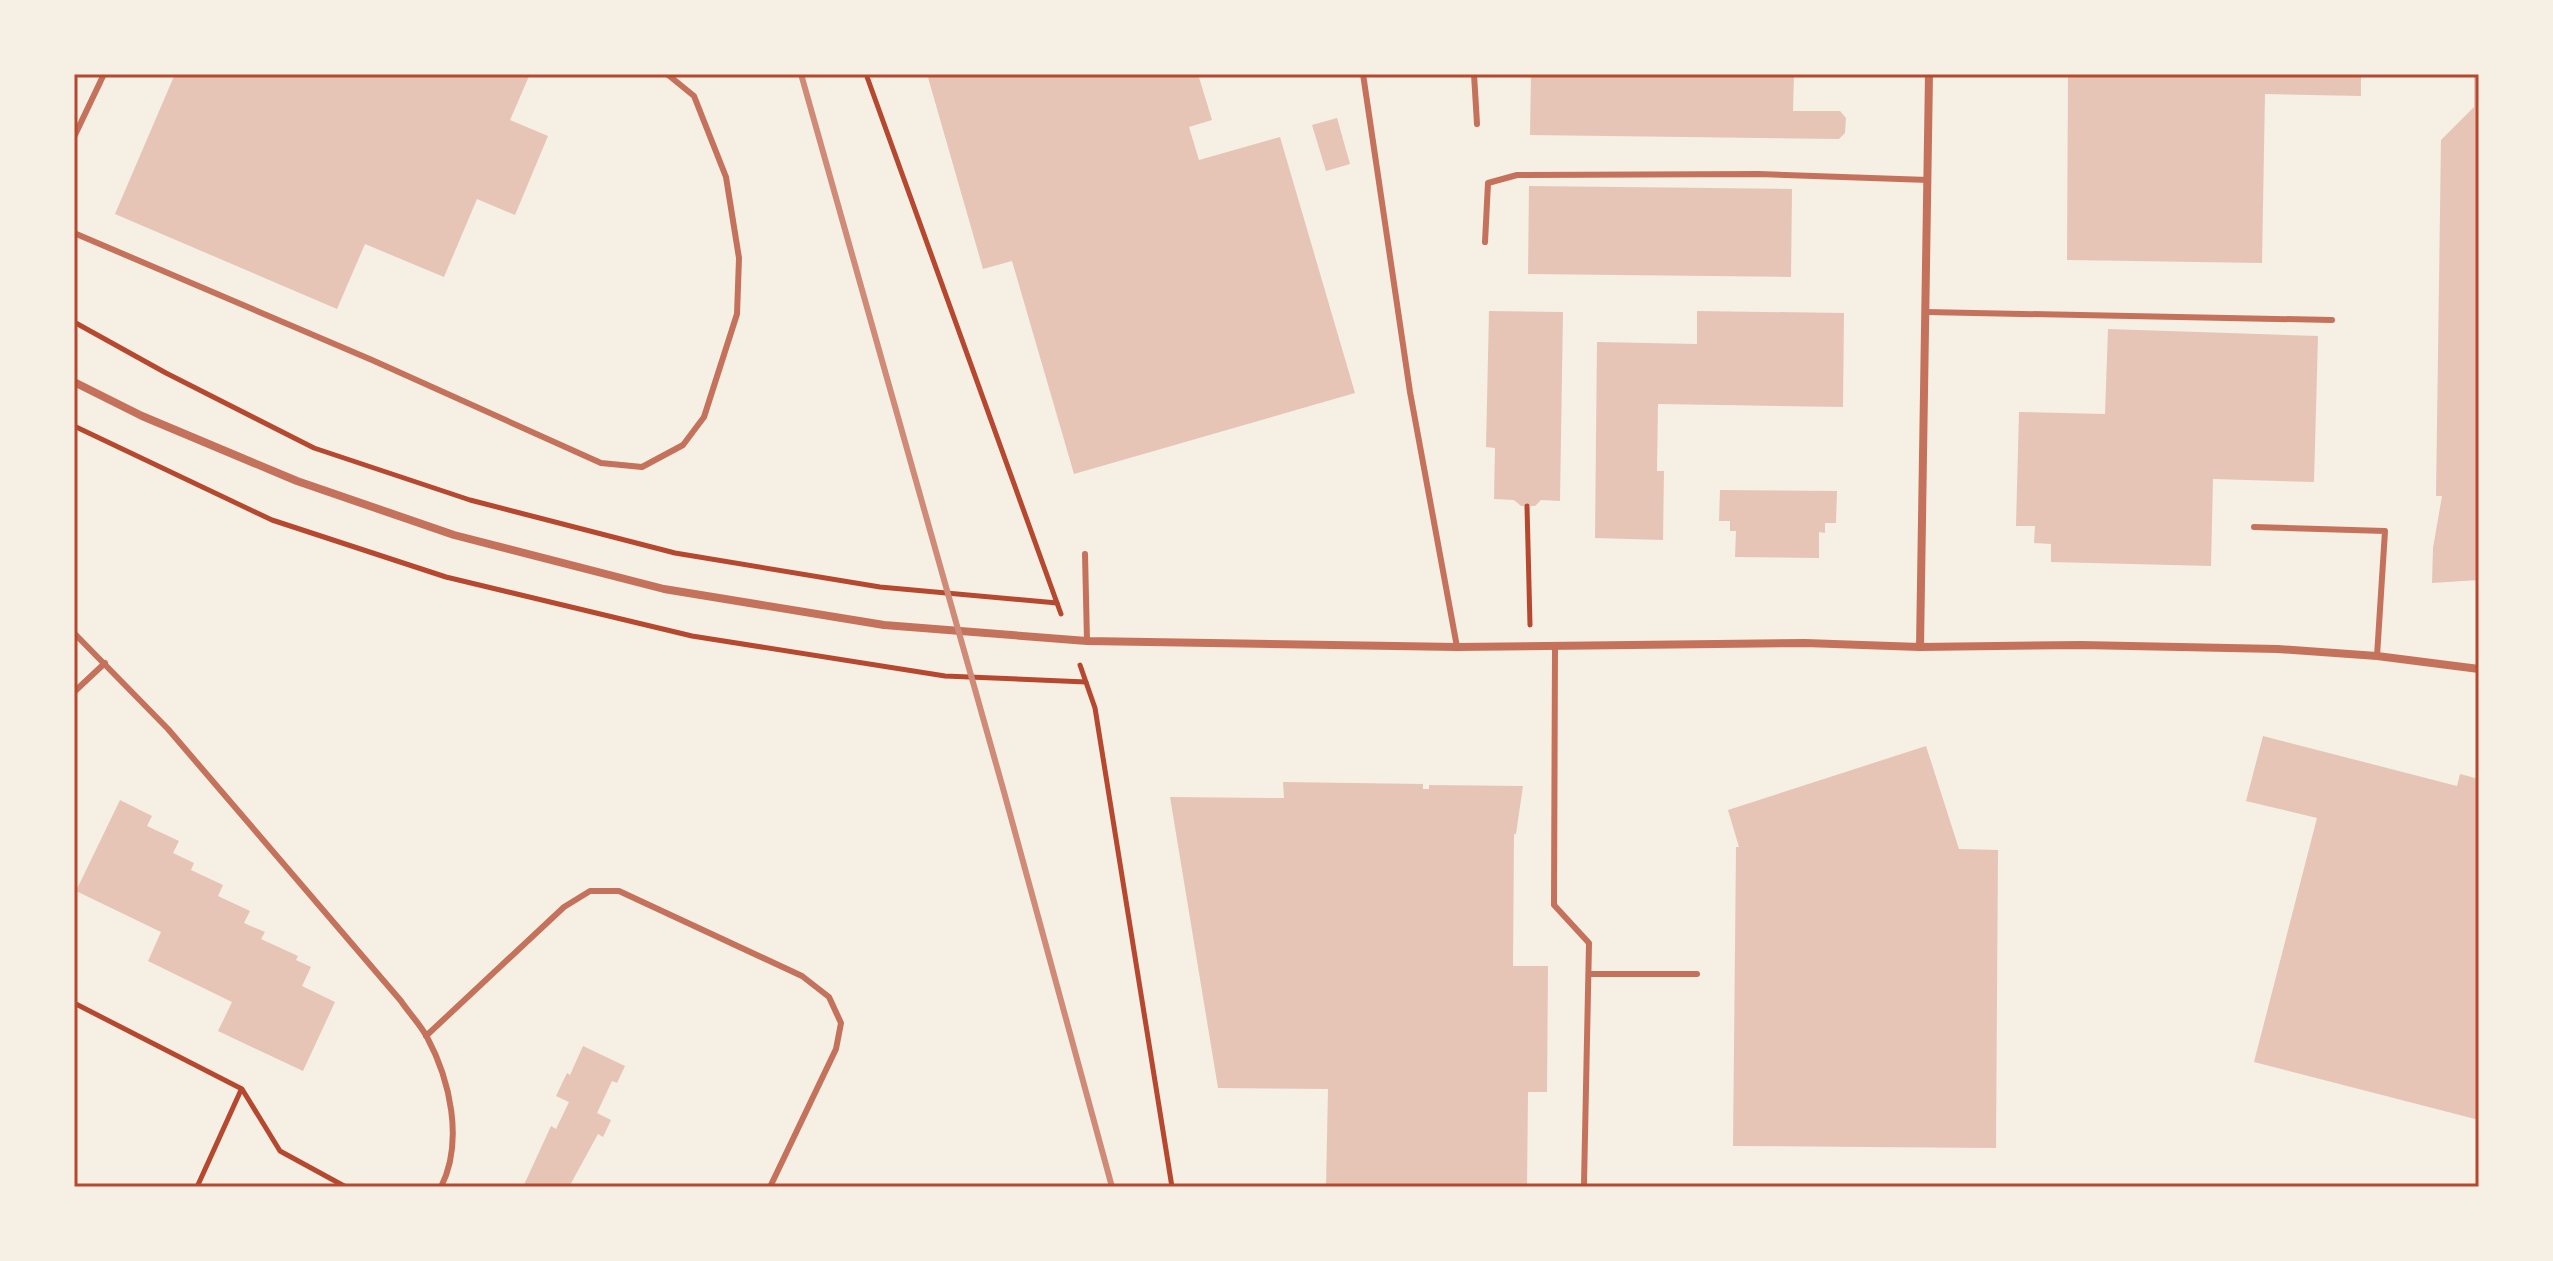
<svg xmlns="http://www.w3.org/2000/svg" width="2553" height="1261" viewBox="0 0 2553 1261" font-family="'PT Sans Narrow',sans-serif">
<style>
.building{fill:#e6c5b7}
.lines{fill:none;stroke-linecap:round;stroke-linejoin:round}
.path{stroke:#b5482f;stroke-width:5}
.service{stroke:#c5725c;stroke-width:6}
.minor{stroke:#c5725c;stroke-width:8}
.rail{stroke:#cf8b77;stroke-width:6}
.neatline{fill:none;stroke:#b5482f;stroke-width:3}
</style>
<rect width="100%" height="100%" fill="#f6efe4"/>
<g class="building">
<path d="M175 74H530L510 120 548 136 515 215 477 199 444 277 365 244 337 309 115 214Z"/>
<path d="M927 74H1198L1212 120 1189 127 1199 160 1280 137 1355 393 1074 474 1012 261 983 269Z"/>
<path d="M1531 74H1794L1793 111H1840L1846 118 1845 133 1839 139 1530 135Z"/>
<path d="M2068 74H2361V96L2265 94 2262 263 2067 260Z"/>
<path d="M2474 74H2479V580L2432 583 2433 548 2442 496H2436L2441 140 2474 107Z"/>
<path d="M1337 118 1350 164 1326 171 1312 125Z"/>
<path d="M1529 186 1792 189 1791 277 1528 274Z"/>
<path d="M1489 311 1563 312 1560 501 1541 500 1535 506H1521L1514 500 1494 499 1495 448 1486 447Z"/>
<path d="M1697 311 1844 313 1843 407 1658 404 1657 471H1664L1663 540 1595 538 1597 342 1697 344Z"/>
<path d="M2108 329 2318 336 2314 482 2213 479 2211 566 2051 562V544L2034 543 2035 526H2016L2019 412 2105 414Z"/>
<path d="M1720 490 1837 491 1836 523H1825V533L1819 532V558L1735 557 1736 531H1730V521H1719Z"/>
<path d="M2263 736 2457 786 2460 774 2479 779V1120L2254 1062 2317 818 2246 801Z"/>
<path d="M1926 746 1959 849 1998 850 1996 1148 1733 1146 1736 847H1739L1728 810Z"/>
<path d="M1283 782 1423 784V789H1429V785L1523 786 1516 834H1514L1513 966H1548L1547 1092H1528L1527 1187H1326L1328 1089 1218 1088 1170 797 1284 798Z"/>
<path d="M120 800 152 816 147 826 179 841 173 853 194 863 191 870 223 885 218 896 250 911 244 923 265 932 261 939 298 956 296 960 311 967 302 986 335 1002 303 1071 218 1031 232 1002 148 961 161 932 76 891Z"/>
<path d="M583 1046 625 1066 617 1083 612 1081 597 1113 611 1120 603 1137 598 1134 569 1187H523L551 1126 556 1129 569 1102 556 1096 567 1073 570 1075Z"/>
</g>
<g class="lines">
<g class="path">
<path d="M866 74 1061 614"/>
<path d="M74 322 166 373 314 448 470 500 675 553 880 587 1057 603"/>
<path d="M74 426 272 520 446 577 692 636 945 676 1086 682"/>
<path d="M1527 506 1530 625"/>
<path d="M1080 665 1095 708 1172 1187"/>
<path d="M74 1003 242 1089 280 1151 346 1187"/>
<path d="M197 1187 241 1090"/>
</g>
<g class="service">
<path d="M1363 74 1410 392 1457 647"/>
<path d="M1474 74 1477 124"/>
<path d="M74 137 104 74"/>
<path d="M74 233 372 360 601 463 642 467 683 445 704 417 737 314 739 258 726 177 694 96 667 74"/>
<path d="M1485 242 1488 183 1517 175 1759 174 1928 180"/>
<path d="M1926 312 2332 320"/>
<path d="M2254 527 2385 531 2377 656"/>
<path d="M1085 554 1087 641"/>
<path d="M74 633 168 729 401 1001C409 1013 420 1024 427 1037 450 1080 464 1141 441 1187"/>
<path d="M1555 646 1554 905 1589 943 1584 1184"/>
<path d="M74 692 105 663"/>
<path d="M1589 974H1697"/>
<path d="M426 1036 564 907 590 891H619L802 976 829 997 841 1023 836 1049 770 1187"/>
</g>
<g class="minor">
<path d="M74 382 142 416 297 481 454 535 664 589 884 625 1087 641 1457 647 1805 643 1920 647 2081 645 2278 649 2377 656 2479 669"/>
<path d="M1920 647 1929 74"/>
</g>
<path class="rail" d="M801 74 1004 792 1112 1187"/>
</g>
<rect width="2553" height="1261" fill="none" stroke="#f6efe4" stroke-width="152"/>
<rect x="76" y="76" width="2401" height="1109" class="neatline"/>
</svg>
